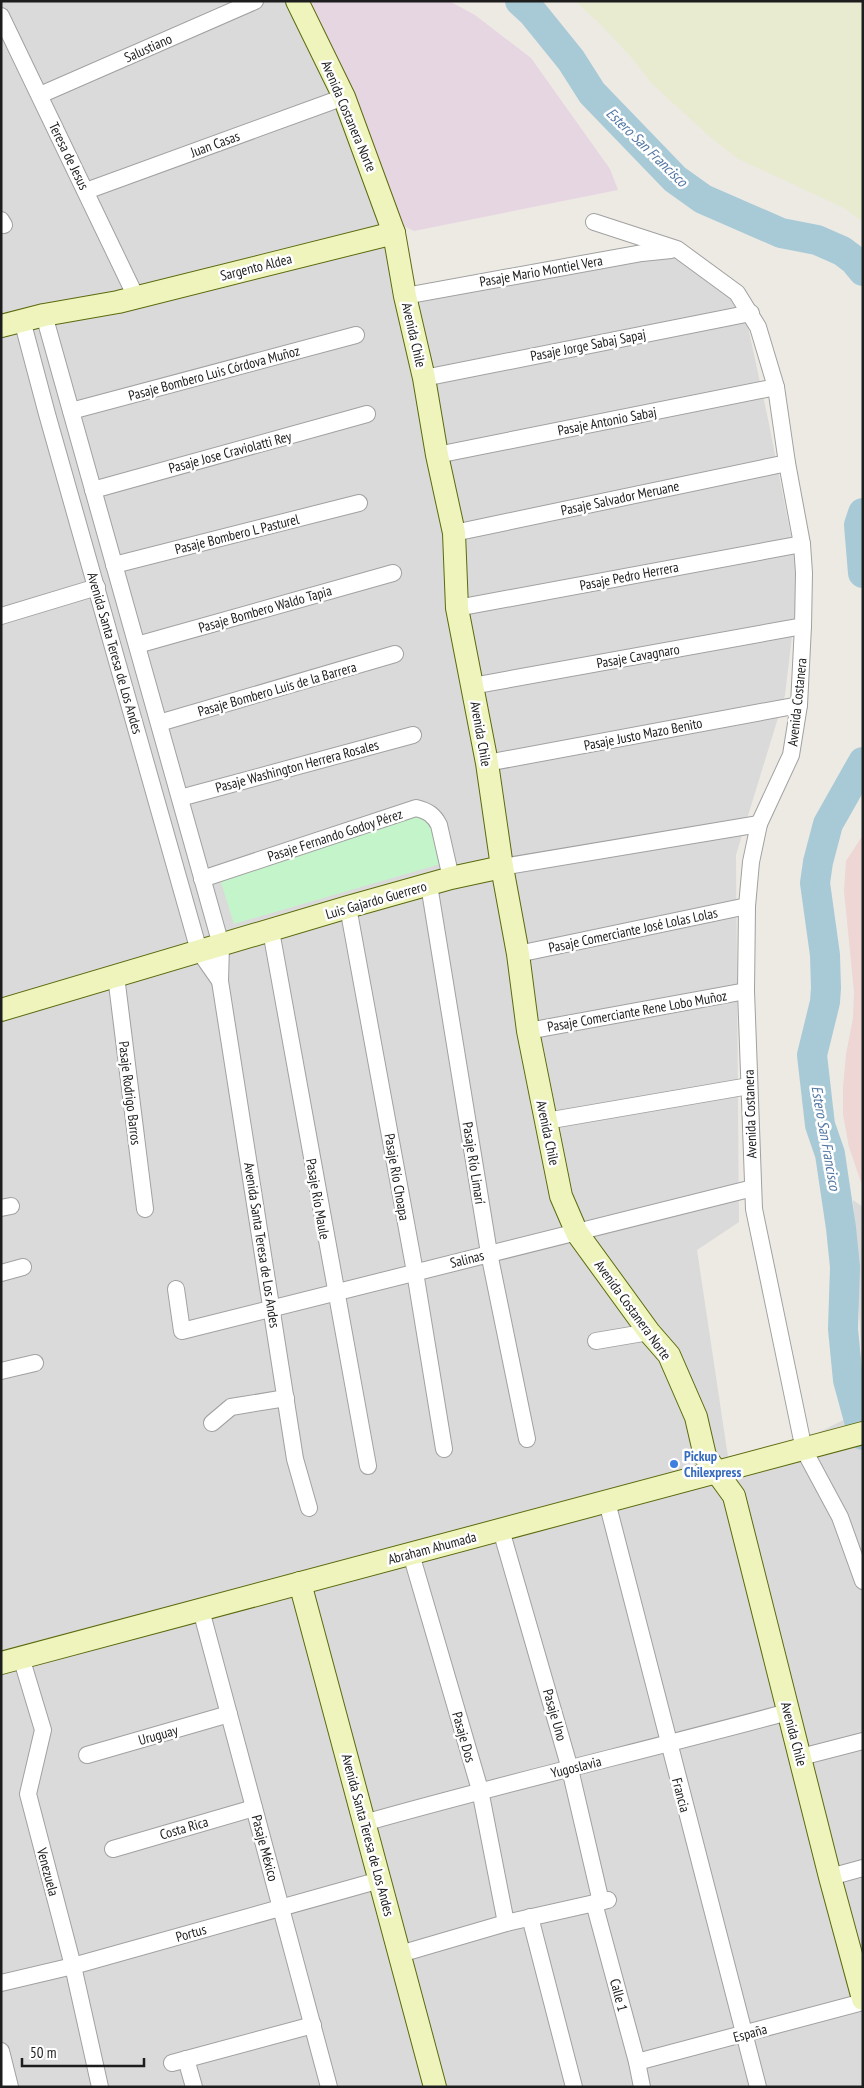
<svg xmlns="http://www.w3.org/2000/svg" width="864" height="2088" viewBox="0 0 864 2088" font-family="'PT Sans Narrow',sans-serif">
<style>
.residential{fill:#dbdada}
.commercial{fill:#edd6d4}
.industrial{fill:#e6d6e2}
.farmland{fill:#e8ebd0}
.park{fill:#c4f4ca}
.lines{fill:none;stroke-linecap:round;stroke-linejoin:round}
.river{stroke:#a8cad7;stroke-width:30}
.street-casing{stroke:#a1a1a1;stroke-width:18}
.secondary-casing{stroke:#5c6a0e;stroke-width:24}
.street{stroke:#fff;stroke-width:16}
.secondary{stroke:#eef4bb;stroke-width:22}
.shop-dot{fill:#3f7fe0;stroke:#fff;stroke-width:2}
.labels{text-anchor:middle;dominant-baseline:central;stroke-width:5;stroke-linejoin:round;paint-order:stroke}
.street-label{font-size:14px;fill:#1d1d1d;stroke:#fff}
.shop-label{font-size:14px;font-weight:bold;fill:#366cbe;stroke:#fff;text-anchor:start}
.water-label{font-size:15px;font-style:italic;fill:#5277a4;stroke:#fff}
</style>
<rect width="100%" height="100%" fill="#edeae4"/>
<g class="residential">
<path d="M1 1H290L377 199 397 302 669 252 733 296 748 327 768 419 799 577 785 695 736 855 739 1222 697 1250 731 1477 863 1410V2087H1Z"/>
<path d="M853 1200 863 1207V1388Z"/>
</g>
<path class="commercial" d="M863 835V1188L849 1147 843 1114V1088L846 1054 853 1018 854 992 844 891 846 861Z"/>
<path class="industrial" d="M301 1H449L475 15 531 58 610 169 618 190 414 231 395 222Z"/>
<path class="farmland" d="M575 1H863V222L844 208 738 159 710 137 651 83 631 57 604 28Z"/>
<path class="park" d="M421 812 433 821 444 863 234 924 220 879Z"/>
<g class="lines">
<g class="river">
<path d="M520 1 533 13 571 60 592 93 675 179 703 199 781 233 817 240 842 251 854 260 863 271"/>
<path d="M863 513 859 525 863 573"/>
<path d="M863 762 828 824 818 862 815 883 825 955 826 988 825 1002 812 1055 820 1125 830 1154 841 1228 845 1267 843 1329 848 1380 863 1435"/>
</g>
<g class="street-casing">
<g id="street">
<path d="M1 16 136 297"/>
<path d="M40 95 255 1"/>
<path d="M86 191 344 97"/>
<path d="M1 220 4 225"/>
<path d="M594 222 677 249 737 293 758 327 776 387 787 463 802 544 804 573 803 626 799 705 791 755 759 824 751 862 747 906 746 991 754 1209 804 1450 840 1517 863 1581"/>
<path d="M405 296 642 253 671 250"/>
<path d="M44 315 221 945 220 981 295 1459 309 1508"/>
<path d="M22 320 47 414 199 951 220 981"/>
<path d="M424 378 751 313"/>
<path d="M71 411 356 335"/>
<path d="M437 455 776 387"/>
<path d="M93 490 367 414"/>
<path d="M454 533 787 463"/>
<path d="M114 565 359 503"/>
<path d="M457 608 802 544"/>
<path d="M1 616 97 587"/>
<path d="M137 645 393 573"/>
<path d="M472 686 803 626"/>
<path d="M159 723 395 654"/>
<path d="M487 763 799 705"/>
<path d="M180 798 413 735"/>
<path d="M502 867 759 824"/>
<path d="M202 879 416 808C428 811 434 815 439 825L451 878"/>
<path d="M429 885 489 1253 527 1439"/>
<path d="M348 907 415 1272 444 1449"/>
<path d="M271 931 368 1466"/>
<path d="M518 954 747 906"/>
<path d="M116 976 145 1209"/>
<path d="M528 1031 746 991"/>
<path d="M546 1121 749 1086"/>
<path d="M1 1208 11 1206"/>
<path d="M1 1273 23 1267"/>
<path d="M176 1289 182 1331 753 1188"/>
<path d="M596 1341 649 1332"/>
<path d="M1 1371 35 1363"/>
<path d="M212 1423 231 1407 286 1398"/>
<path d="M607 1502 758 2087"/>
<path d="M501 1530 570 1769 601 1902"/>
<path d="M411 1554 480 1790 506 1923"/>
<path d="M201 1610 329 2087"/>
<path d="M21 1657 43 1730 28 1794 73 1966 100 2087"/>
<path d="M87 1755 229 1714"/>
<path d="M801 1757 863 1741"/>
<path d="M364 1823C505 1783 647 1750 788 1712"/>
<path d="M113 1849 254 1808"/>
<path d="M830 1877 863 1868"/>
<path d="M594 1903 637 2062 642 2087"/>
<path d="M530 1917 574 2087"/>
<path d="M400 1954 506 1923 608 1900"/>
<path d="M1 1983 73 1966 380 1880"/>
<path d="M1 2051 10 2087"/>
<path d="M186 2059 194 2087"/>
<path d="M637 2062 863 2002"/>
<path d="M172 2063 313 2025"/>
</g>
</g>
<g class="secondary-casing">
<g id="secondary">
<path d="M297 1 344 97 394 233 405 296 424 378 437 455 454 533 457 608 487 763 502 867 518 954 528 1031 561 1196 577 1233 649 1332 669 1355 696 1417 705 1456 734 1496 830 1877 863 1999"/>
<path d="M1 326 44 315 118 302 394 233"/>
<path d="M1 1010 348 907 451 878 502 867"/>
<path d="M300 1583 435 2087"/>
<path d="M1 1663 863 1433"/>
</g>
</g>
<use href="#street" class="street"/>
<use href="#secondary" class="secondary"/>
</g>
<circle class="shop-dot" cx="674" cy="1464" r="5"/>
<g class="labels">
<g class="street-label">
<text transform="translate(148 48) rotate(-24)">Salustiano</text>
<text transform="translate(349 116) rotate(67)">Avenida Costanera Norte</text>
<text transform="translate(215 144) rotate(-20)">Juan Casas</text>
<text transform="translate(69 156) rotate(64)">Teresa de Jesus</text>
<text transform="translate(256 267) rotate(-14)">Sargento Aldea</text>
<text transform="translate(541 271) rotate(-10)">Pasaje Mario Montiel Vera</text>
<text transform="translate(414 335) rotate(77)">Avenida Chile</text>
<text transform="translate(588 345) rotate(-11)">Pasaje Jorge Sabaj Sapaj</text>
<text transform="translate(214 373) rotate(-15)">Pasaje Bombero Luis Córdova Muñoz</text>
<text transform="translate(607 421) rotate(-11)">Pasaje Antonio Sabaj</text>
<text transform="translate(230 452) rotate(-15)">Pasaje Jose Craviolatti Rey</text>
<text transform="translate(620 498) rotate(-12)">Pasaje Salvador Meruane</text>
<text transform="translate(237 534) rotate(-14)">Pasaje Bombero L Pasturel</text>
<text transform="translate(629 576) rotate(-11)">Pasaje Pedro Herrera</text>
<text transform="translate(265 609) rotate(-16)">Pasaje Bombero Waldo Tapia</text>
<text transform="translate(115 653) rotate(74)">Avenida Santa Teresa de Los Andes</text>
<text transform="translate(638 656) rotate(-10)">Pasaje Cavagnaro</text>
<text transform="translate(277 689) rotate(-16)">Pasaje Bombero Luis de la Barrera</text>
<text transform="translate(797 702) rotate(-84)">Avenida Costanera</text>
<text transform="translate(481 734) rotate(80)">Avenida Chile</text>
<text transform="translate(643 734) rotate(-11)">Pasaje Justo Mazo Benito</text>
<text transform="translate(297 766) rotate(-15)">Pasaje Washington Herrera Rosales</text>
<text transform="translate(335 835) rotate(-18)">Pasaje Fernando Godoy Pérez</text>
<text transform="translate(376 900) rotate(-16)">Luis Gajardo Guerrero</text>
<text transform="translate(633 930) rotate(-12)">Pasaje Comerciante José Lolas Lolas</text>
<text transform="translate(637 1011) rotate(-10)">Pasaje Comerciante Rene Lobo Muñoz</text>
<text transform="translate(130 1093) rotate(83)">Pasaje Rodrigo Barros</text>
<text transform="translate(750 1114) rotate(-92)">Avenida Costanera</text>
<text transform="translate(548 1133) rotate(78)">Avenida Chile</text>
<text transform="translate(474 1163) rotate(81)">Pasaje Río Limarí</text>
<text transform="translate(397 1177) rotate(80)">Pasaje Río Choapa</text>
<text transform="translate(318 1199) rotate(80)">Pasaje Río Maule</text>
<text transform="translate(262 1245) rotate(81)">Avenida Santa Teresa de Los Andes</text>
<text transform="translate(467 1259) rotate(-14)">Salinas</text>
<text transform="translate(633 1310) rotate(54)">Avenida Costanera Norte</text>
<text transform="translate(432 1548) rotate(-15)">Abraham Ahumada</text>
<text transform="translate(555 1715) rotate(74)">Pasaje Uno</text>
<text transform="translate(794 1734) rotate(75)">Avenida Chile</text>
<text transform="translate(158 1735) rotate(-16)">Uruguay</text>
<text transform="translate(464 1737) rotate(74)">Pasaje Dos</text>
<text transform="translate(576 1767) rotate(-14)">Yugoslavia</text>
<text transform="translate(681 1795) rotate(75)">Francia</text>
<text transform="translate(184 1828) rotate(-16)">Costa Rica</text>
<text transform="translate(368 1835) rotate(75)">Avenida Santa Teresa de Los Andes</text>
<text transform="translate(265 1848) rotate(75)">Pasaje México</text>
<text transform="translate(48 1872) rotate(75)">Venezuela</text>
<text transform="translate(191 1933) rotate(-16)">Portus</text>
<text transform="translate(619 1995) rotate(75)">Calle 1</text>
<text transform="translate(750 2033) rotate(-15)">España</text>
</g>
<g class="shop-label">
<text x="684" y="1456">Pickup<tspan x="684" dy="16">Chilexpress</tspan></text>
</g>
<g class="water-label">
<text transform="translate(647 147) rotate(44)">Estero San Francisco</text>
<text transform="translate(826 1138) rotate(80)">Estero San Francisco</text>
</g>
</g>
<rect width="864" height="2088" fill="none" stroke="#1d1d1d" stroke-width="5"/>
<path d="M22 2058v8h122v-8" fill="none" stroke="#1d1d1d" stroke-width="2.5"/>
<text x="30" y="2058" font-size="15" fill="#1d1d1d" stroke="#ffffff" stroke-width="4" paint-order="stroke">50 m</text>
</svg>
